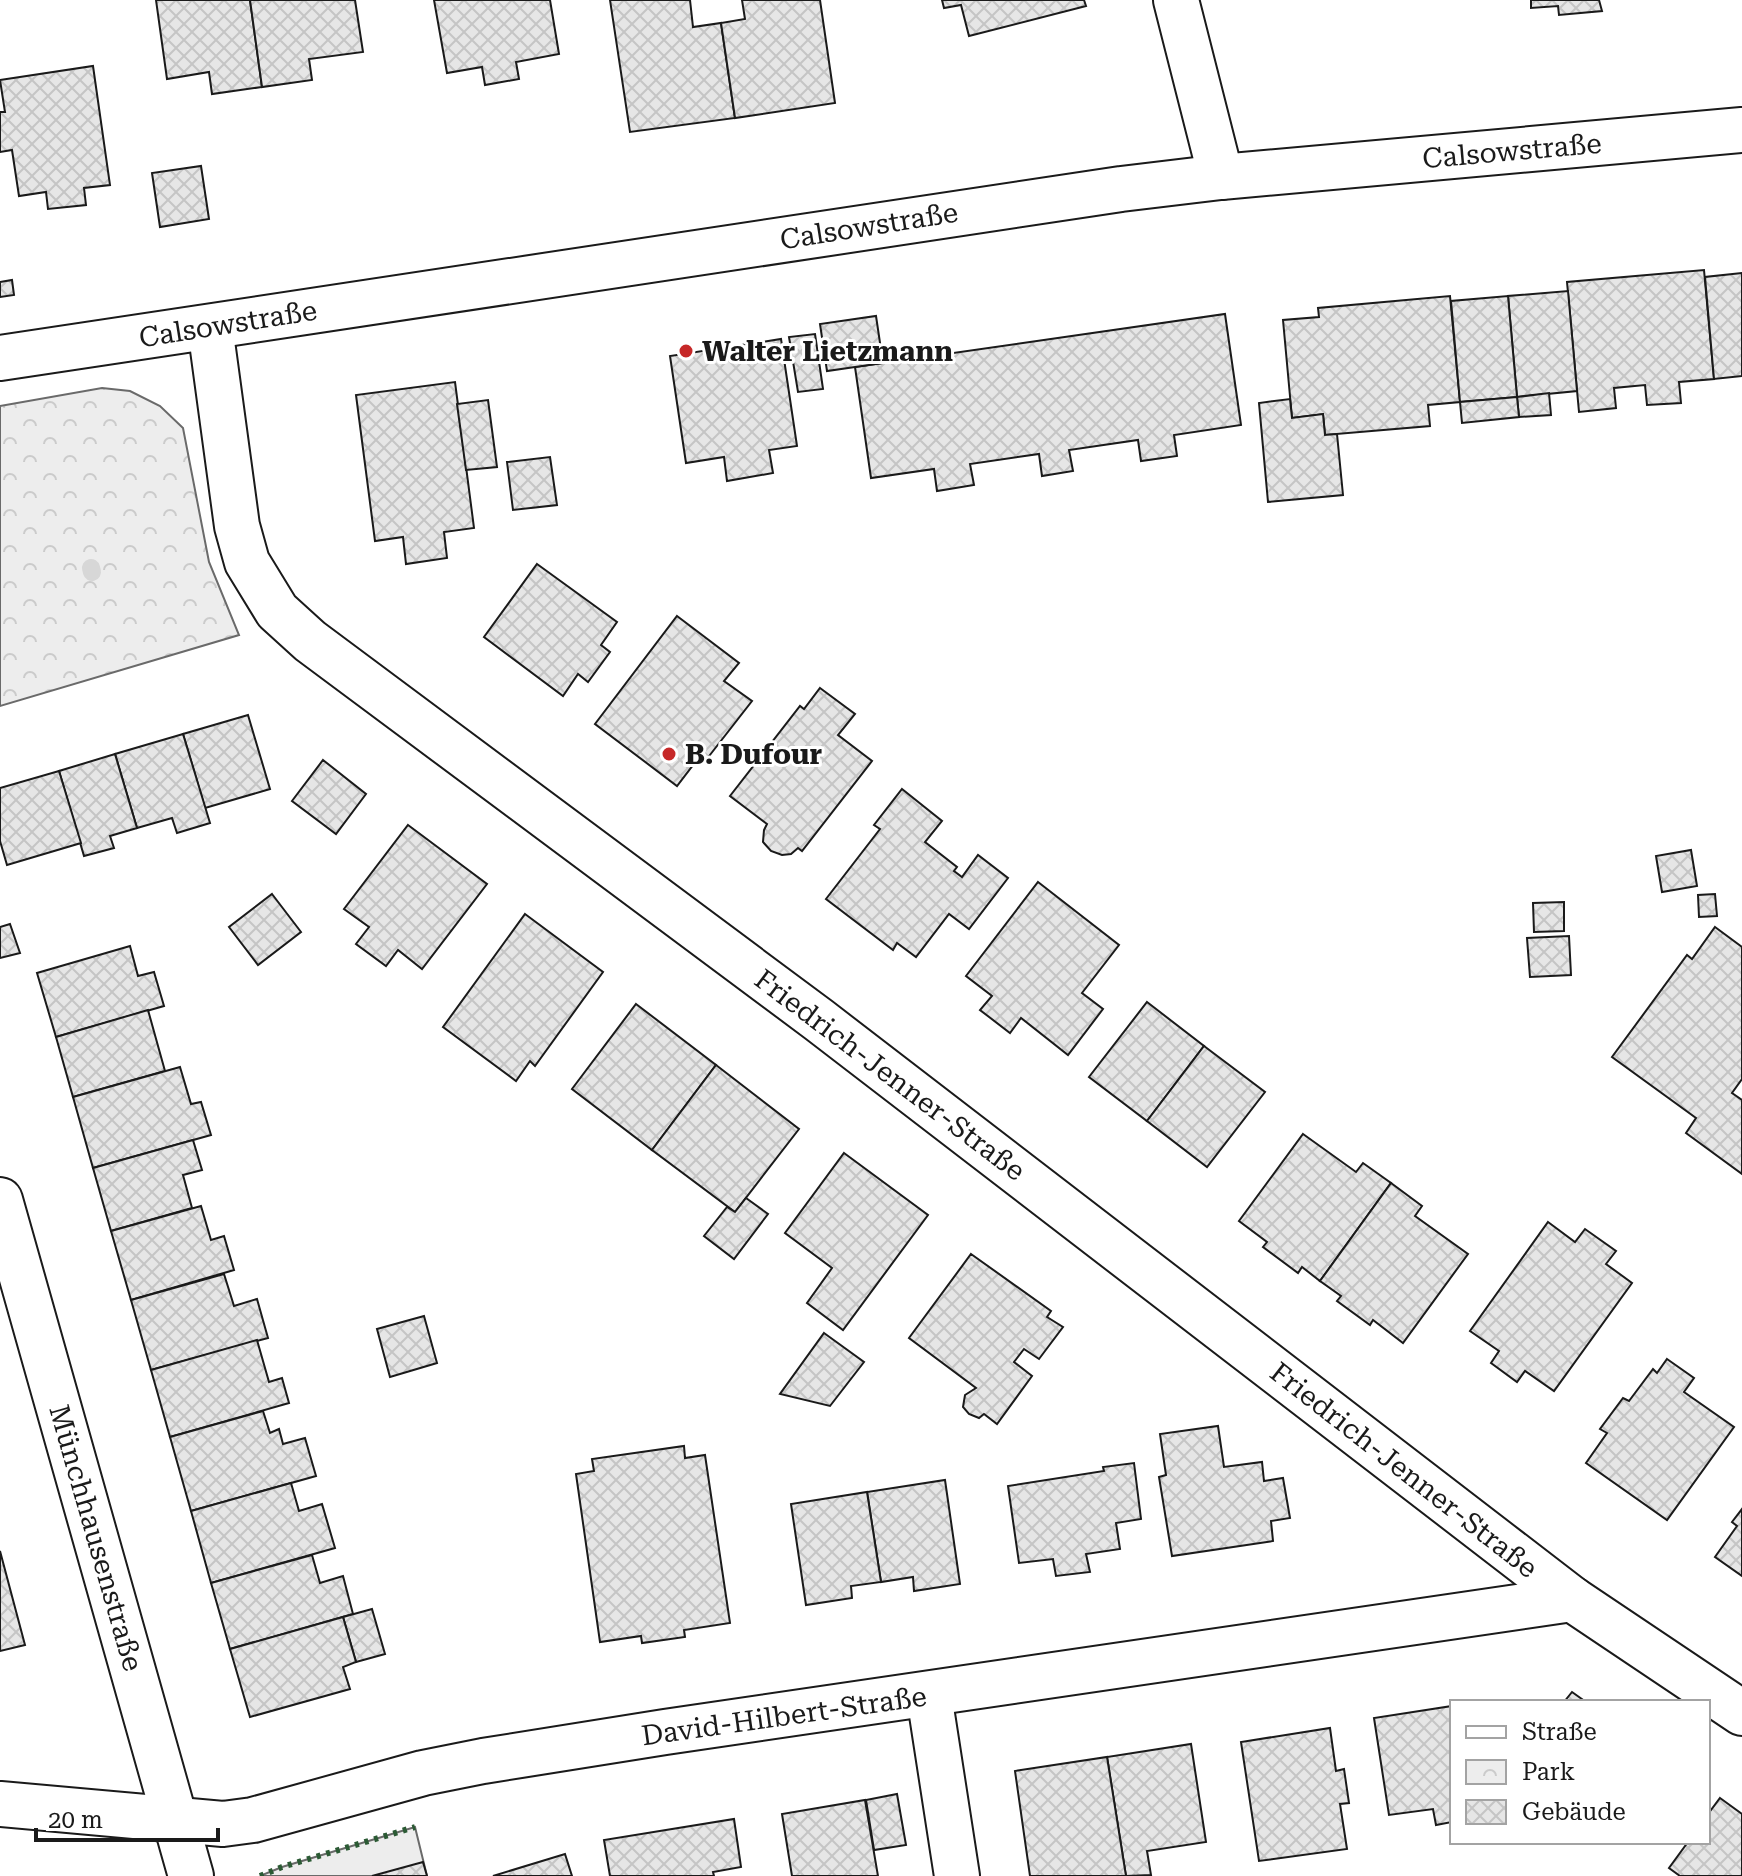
<svg xmlns="http://www.w3.org/2000/svg" width="1742" height="1876" viewBox="0 0 1742 1876" font-family="'Roboto Serif',serif">
<style>
.green{fill:#ededed;stroke:#6a6a6a;stroke-width:2}
.park{fill:url(#park-crowns);stroke:#6a6a6a;stroke-width:2}
.lines{fill:none;stroke-linecap:round;stroke-linejoin:round}
.stream{stroke:#d7d7d7;stroke-width:18}
.building{fill:url(#building-cross-hatch);stroke:#1a1a1a;stroke-width:2}
.minor-casing{stroke:#1a1a1a;stroke-width:48}
.minor{stroke:#fff;stroke-width:44}
.hedge{stroke:#2b5a34;stroke-width:6;stroke-dasharray:4 6;stroke-linecap:butt}
.poi-dot{fill:#c62828;stroke:#fff;stroke-width:3}
.labels{text-anchor:middle;dominant-baseline:central;stroke-width:6;stroke-linejoin:round;paint-order:stroke}
.street-label{font-size:28px;fill:#1a1a1a;stroke:#fff}
.poi-label{font-size:28px;font-weight:bold;fill:#1a1a1a;stroke:#fff;text-anchor:start}
</style>
<defs>
<pattern id="park-crowns" width="20" height="18" patternUnits="userSpaceOnUse" patternTransform="scale(2)"><rect width="20" height="18" fill="#ededed"/><path d="M2 6a3 3 0 1 1 6 0M12 15a3 3 0 1 1 6 0" fill="none" stroke="#cbcbcb"/></pattern>
<pattern id="building-cross-hatch" width="8" height="8" patternUnits="userSpaceOnUse" patternTransform="scale(2)"><rect width="8" height="8" fill="#e6e6e6"/><path d="M0 0l8 8M0 8l8-8" fill="none" stroke="#c5c5c5"/></pattern>
</defs>
<rect width="100%" height="100%" fill="#fff"/>
<path class="green" d="M415 1827 427 1876H260L282 1867Z"/>
<path class="park" d="M102 388 130 391 160 406 183 428 209 562 239 635 0 706V406Z"/>
<g class="lines">
<path class="stream" d="M91 568 92 572"/>
</g>
<g class="building">
<path d="M156 0H250L262 87 212 94 209 72 167 79Z"/>
<path d="M250 0H355L363 52 309 59 312 80 262 87Z"/>
<path d="M434 0H550L559 54 516 62 519 79 485 85 482 67 447 73Z"/>
<path d="M610 0H690L693 27 721 23 735 118 630 132Z"/>
<path d="M742 0H820L835 103 735 118 721 23 745 19Z"/>
<path d="M942 0H1084L1086 6 969 36 961 5 944 8Z"/>
<path d="M1531 0H1599L1602 11 1559 15 1558 6 1531 8Z"/>
<path d="M93 66 110 185 84 188 86 205 48 209 46 192 19 196 12 150 0 152V112H5L0 80Z"/>
<path d="M201 166 209 219 160 227 152 173Z"/>
<path d="M1704 270 1714 379 1679 382 1681 403 1647 405 1645 385 1614 388 1616 408 1579 412 1567 282Z"/>
<path d="M1742 273V376L1714 379 1705 277Z"/>
<path d="M12 280 14 295 0 297V282Z"/>
<path d="M1568 291 1577 391 1517 397 1508 296Z"/>
<path d="M1450 296 1460 402 1428 405 1430 426 1325 435 1323 414 1292 418 1283 320 1319 317 1318 308Z"/>
<path d="M1508 296 1517 397 1460 402 1451 301Z"/>
<path d="M1225 314 1241 425 1174 435 1177 456 1141 461 1138 440 1069 450 1073 471 1042 476 1039 454 970 464 974 485 937 491 934 469 871 478 855 367Z"/>
<path d="M876 316 883 363 827 371 820 324Z"/>
<path d="M815 334 823 389 798 392 789 337Z"/>
<path d="M781 339 797 446 769 450 773 473 727 481 724 457 686 463 670 356Z"/>
<path d="M455 382 474 528 444 532 447 558 406 564 403 537 375 541 356 395Z"/>
<path d="M1549 393 1551 415 1519 417 1517 397Z"/>
<path d="M1517 397 1519 417 1462 423 1460 402Z"/>
<path d="M1290 399 1292 418 1323 414 1325 435 1337 434 1343 495 1268 502 1259 403Z"/>
<path d="M488 400 497 467 466 470 457 404Z"/>
<path d="M550 457 557 505 513 510 507 462Z"/>
<path d="M537 564 617 622 601 645 610 652 588 682 578 674 563 696 484 637Z"/>
<path d="M677 616 739 663 724 681 752 701 706 760 700 756 677 786 595 724Z"/>
<path d="M820 688 855 714 838 735 872 761 802 851 798 848 791 854 782 855 771 851 763 842 764 830 767 824 730 796 800 706 804 709Z"/>
<path d="M248 715 270 789 205 808 183 734Z"/>
<path d="M183 734 210 823 177 833 172 818 137 828 115 754Z"/>
<path d="M115 754 137 828 110 836 114 848 84 856 59 771Z"/>
<path d="M323 760 366 794 336 834 292 801Z"/>
<path d="M59 771 81 843 7 865 0 841V788Z"/>
<path d="M902 789 942 821 925 842 957 867 954 871 962 877 978 855 1008 878 969 929 949 914 916 957 897 943 893 950 826 899 880 829 874 825Z"/>
<path d="M408 825 487 884 422 969 398 950 386 966 356 944 369 927 344 909Z"/>
<path d="M1691 850 1697 886 1662 892 1656 856Z"/>
<path d="M1038 882 1119 945 1082 993 1103 1009 1068 1055 1021 1018 1010 1033 980 1010 992 996 966 976Z"/>
<path d="M272 894 301 932 258 965 229 927Z"/>
<path d="M1715 894 1717 916 1699 917 1698 895Z"/>
<path d="M1564 902V931L1534 932 1533 903Z"/>
<path d="M525 914 603 972 535 1066 530 1061 516 1081 443 1027Z"/>
<path d="M10 924 20 953 0 958V927Z"/>
<path d="M1715 927 1742 947V1079L1732 1093 1742 1100V1174L1686 1133 1696 1118 1612 1057 1687 955 1692 959Z"/>
<path d="M1569 936 1571 975 1530 977 1527 938Z"/>
<path d="M130 946 138 976 154 972 164 1006 56 1037 37 973Z"/>
<path d="M1147 1002 1204 1046 1147 1121 1089 1077Z"/>
<path d="M636 1004 716 1065 652 1150 572 1089Z"/>
<path d="M148 1010 165 1071 73 1097 56 1037Z"/>
<path d="M1204 1046 1265 1092 1207 1167 1147 1121Z"/>
<path d="M716 1065 799 1129 735 1212 652 1150Z"/>
<path d="M180 1067 191 1104 201 1102 211 1135 93 1168 73 1097Z"/>
<path d="M1303 1134 1356 1172 1363 1163 1391 1183 1320 1281 1302 1267 1298 1273 1263 1247 1267 1242 1239 1221Z"/>
<path d="M193 1140 202 1170 183 1175 192 1208 111 1231 93 1168Z"/>
<path d="M844 1153 928 1215 843 1330 807 1303 832 1268 785 1233Z"/>
<path d="M1391 1183 1422 1206 1415 1216 1468 1254 1403 1343 1373 1320 1370 1325 1337 1301 1341 1296 1320 1281Z"/>
<path d="M746 1198 768 1214 734 1259 704 1236 727 1207 735 1212Z"/>
<path d="M201 1206 211 1240 224 1236 234 1270 131 1300 111 1231Z"/>
<path d="M1548 1222 1575 1242 1585 1229 1616 1251 1606 1264 1632 1283 1554 1391 1525 1371 1517 1382 1491 1363 1499 1351 1470 1331Z"/>
<path d="M971 1254 1051 1311 1047 1317 1063 1327 1039 1359 1024 1349 1014 1362 1032 1376 997 1424 984 1414 979 1418 969 1414 963 1407 965 1395 976 1388 909 1338Z"/>
<path d="M224 1274 234 1306 257 1299 268 1338 151 1370 131 1300Z"/>
<path d="M424 1316 437 1363 390 1377 377 1329Z"/>
<path d="M824 1333 864 1362 830 1406 780 1394Z"/>
<path d="M257 1340 269 1382 282 1378 289 1403 170 1437 151 1370Z"/>
<path d="M1667 1359 1694 1378 1684 1392 1734 1427 1667 1520 1586 1463 1607 1433 1600 1429 1623 1398 1629 1401 1653 1369 1657 1373Z"/>
<path d="M263 1411 270 1433 279 1429 283 1444 305 1438 316 1476 191 1511 170 1437Z"/>
<path d="M1218 1426 1224 1467 1262 1462 1264 1481 1283 1478 1290 1518 1271 1521 1273 1541 1172 1556 1159 1477 1166 1475 1160 1434Z"/>
<path d="M684 1446 685 1458 705 1455 730 1623 684 1630 685 1637 642 1643 641 1636 600 1642 576 1474 594 1471 592 1459Z"/>
<path d="M1134 1463 1141 1519 1116 1523 1120 1549 1086 1554 1090 1572 1056 1576 1053 1559 1019 1563 1008 1486 1104 1471 1103 1467Z"/>
<path d="M945 1480 960 1584 914 1591 913 1577 881 1582 867 1492Z"/>
<path d="M291 1483 299 1511 322 1504 335 1548 211 1583 191 1511Z"/>
<path d="M867 1492 881 1582 851 1586 852 1598 806 1605 791 1504Z"/>
<path d="M1742 1509V1576L1715 1557 1737 1526 1732 1522Z"/>
<path d="M0 1551 25 1645 0 1651Z"/>
<path d="M312 1555 320 1583 343 1576 353 1614 230 1649 211 1583Z"/>
<path d="M372 1609 385 1654 356 1662 343 1617Z"/>
<path d="M343 1617 356 1662 343 1667 350 1689 250 1717 230 1649Z"/>
<path d="M1572 1692 1586 1702H1564Z"/>
<path d="M1452 1706V1822L1436 1825 1433 1809 1389 1815 1374 1718Z"/>
<path d="M1330 1728 1336 1771 1344 1769 1349 1803 1340 1804 1347 1849 1259 1861 1241 1742Z"/>
<path d="M1191 1744 1206 1842 1147 1851 1151 1875 1126 1876 1107 1757Z"/>
<path d="M1107 1757 1126 1876H1030L1015 1771Z"/>
<path d="M897 1794 906 1845 874 1850 866 1800Z"/>
<path d="M1720 1798 1742 1814V1876H1680L1669 1868 1688 1842H1708V1814Z"/>
<path d="M865 1800 878 1876H792L782 1814Z"/>
<path d="M734 1819 741 1867 713 1872 714 1876H610L604 1840Z"/>
<path d="M565 1854 572 1876H493Z"/>
<path d="M423 1862 427 1876H372Z"/>
</g>
<g class="lines">
<g class="minor-casing">
<g id="minor">
<path d="M1176 0 1221 177"/>
<path d="M210 327 237 526 247 562 277 611 310 641 819 1020 1572 1599 1742 1713"/>
<path d="M0 358 1121 189 1221 177 1742 130"/>
<path d="M0 1200 191 1876"/>
<path d="M929 1695 957 1876"/>
<path d="M0 1804 223 1824 253 1820 423 1773 483 1761 665 1732 1572 1599"/>
</g>
</g>
<use href="#minor" class="minor"/>
<path class="hedge" d="M260 1876 282 1867 415 1827"/>
</g>
<g class="poi-dot">
<circle cx="686" cy="351" r="8"/>
<circle cx="669" cy="754" r="8"/>
</g>
<g class="labels">
<g class="street-label">
<text transform="translate(1512 151) rotate(-5)">Calsowstraße</text>
<text transform="translate(869 226) rotate(-9)">Calsowstraße</text>
<text transform="translate(228 324) rotate(-9)">Calsowstraße</text>
<text transform="translate(890 1075) rotate(37)">Friedrich-Jenner-Straße</text>
<text transform="translate(1404 1470) rotate(38)">Friedrich-Jenner-Straße</text>
<text transform="translate(96 1538) rotate(74)">Münchhausenstraße</text>
<text transform="translate(784 1716) rotate(-8)">David-Hilbert-Straße</text>
</g>
<g class="poi-label">
<text x="702" y="351">Walter Lietzmann</text>
<text x="685" y="754">B. Dufour</text>
</g>
</g>
<rect x="1450" y="1700" width="260" height="144" fill="#ffffff" stroke="#a3a3a3" stroke-width="2"/>
<rect x="1466" y="1726" width="40" height="12" fill="#ffffff" stroke="#a3a3a3" stroke-width="2"/>
<text x="1522" y="1740" font-size="24" fill="#1a1a1a">Straße</text>
<rect x="1466" y="1760" width="40" height="24" fill="url(#park-crowns)" stroke="#a3a3a3" stroke-width="2"/>
<text x="1522" y="1780" font-size="24" fill="#1a1a1a">Park</text>
<rect x="1466" y="1800" width="40" height="24" fill="url(#building-cross-hatch)" stroke="#a3a3a3" stroke-width="2"/>
<text x="1522" y="1820" font-size="24" fill="#1a1a1a">Gebäude</text>
<path d="M36 1828v12h182v-12" fill="none" stroke="#1a1a1a" stroke-width="4"/>
<text x="48" y="1828" font-size="24" fill="#1a1a1a" stroke="#ffffff" stroke-width="6" paint-order="stroke">20 m</text>
</svg>
